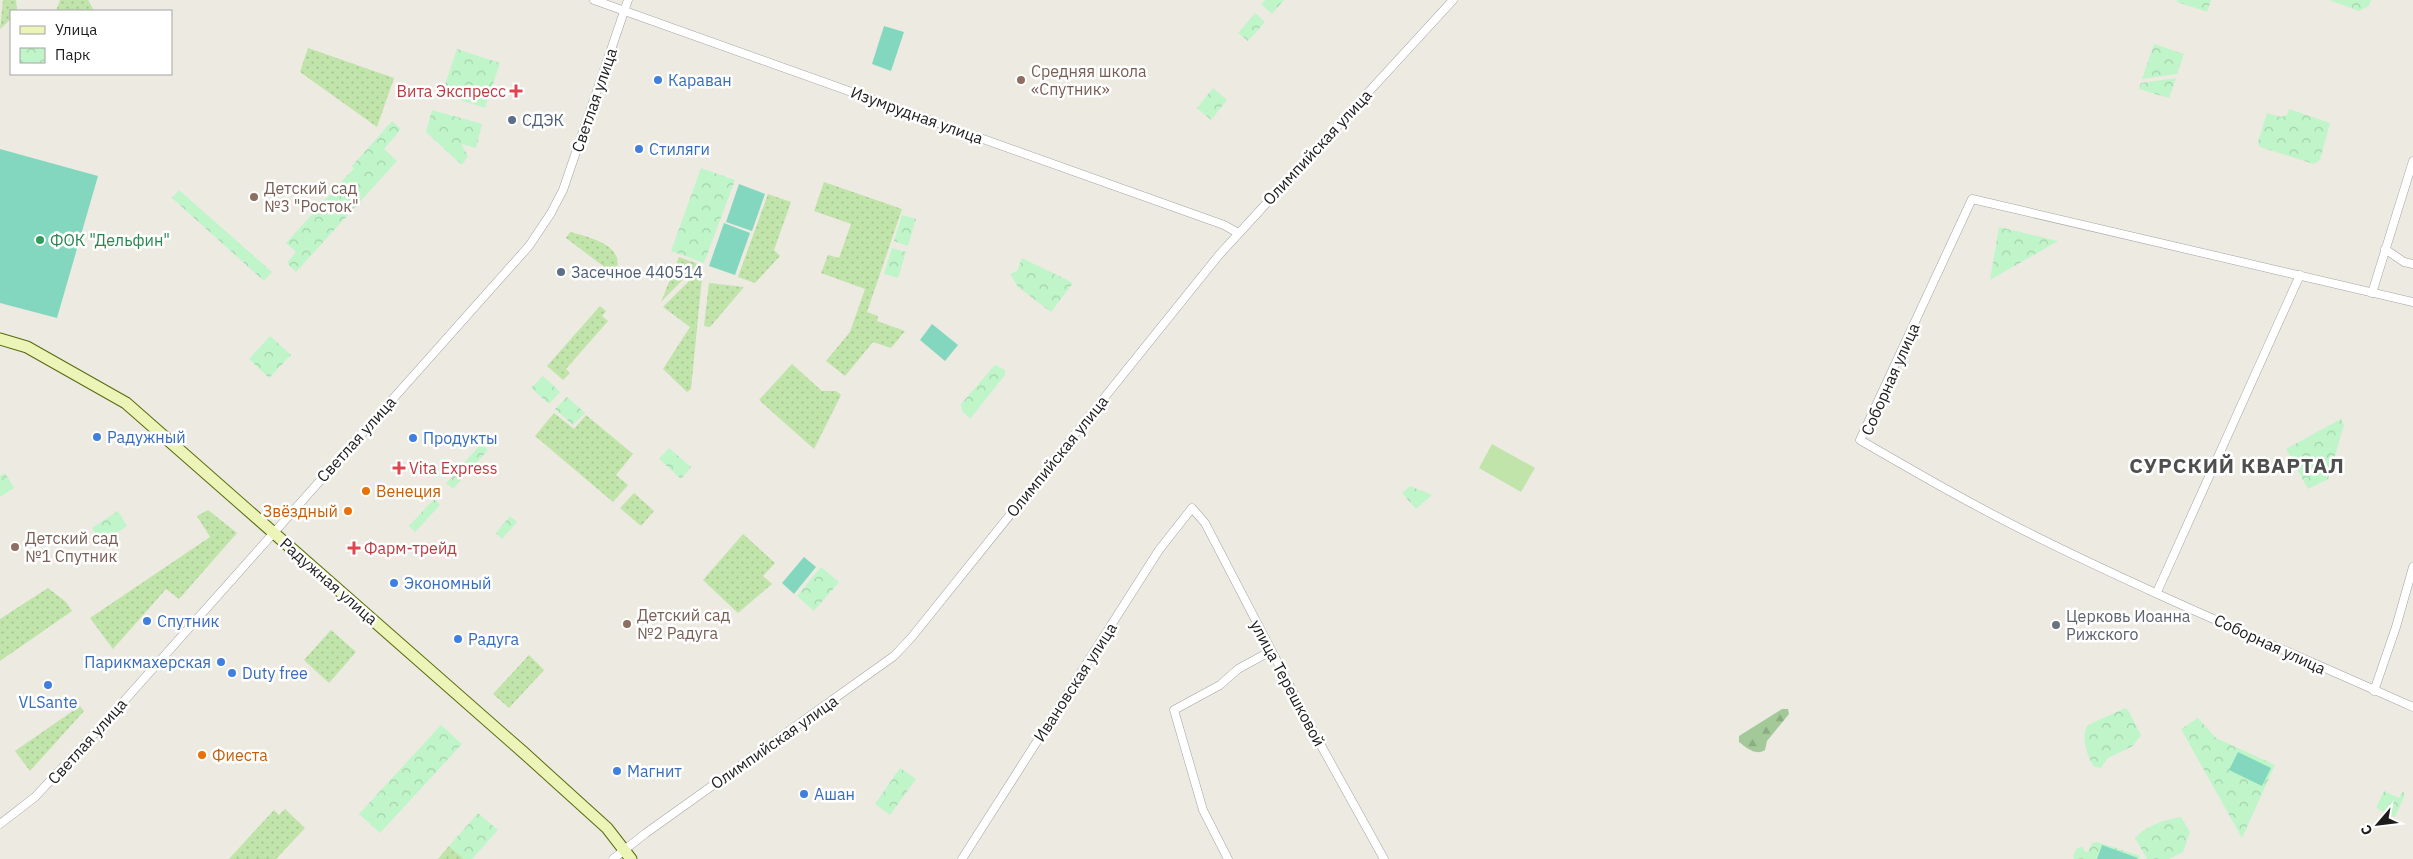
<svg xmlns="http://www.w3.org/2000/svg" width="2413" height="859" viewBox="0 0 2413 859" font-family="'IBM Plex Sans',sans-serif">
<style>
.grass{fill:url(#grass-dots)}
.forest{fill:url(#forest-firs)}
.park{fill:url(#park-crowns)}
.garden{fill:#c1e4aa}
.pitch{fill:#84d7bf}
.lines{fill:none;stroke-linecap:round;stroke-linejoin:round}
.minor-casing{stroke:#a3a3a3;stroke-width:9}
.secondary-casing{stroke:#576a0b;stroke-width:13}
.minor{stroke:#fff;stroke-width:8}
.secondary{stroke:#ecf5b7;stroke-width:11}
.shop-dot{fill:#3f7fe0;stroke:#fff;stroke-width:2}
.education-dot{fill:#8d6e63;stroke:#fff;stroke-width:2}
.health-dot{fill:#e0444e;stroke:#fff;stroke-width:2}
.service-dot{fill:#5c6f8a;stroke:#fff;stroke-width:2}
.leisure-dot{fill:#2e9e5b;stroke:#fff;stroke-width:2}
.food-dot{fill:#e8710a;stroke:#fff;stroke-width:2}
.worship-dot{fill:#6b7280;stroke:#fff;stroke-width:2}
.labels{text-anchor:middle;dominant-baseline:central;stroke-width:5;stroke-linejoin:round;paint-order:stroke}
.education-label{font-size:16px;fill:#785e54;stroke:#fff;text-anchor:start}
.shop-label{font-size:16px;fill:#366cbe;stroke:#fff;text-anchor:start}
.health-label{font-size:16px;fill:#be3a42;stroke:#fff;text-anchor:start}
.street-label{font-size:16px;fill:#1c1c1c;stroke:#fff}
.service-label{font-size:16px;fill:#4e5e75;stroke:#fff;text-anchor:start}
.leisure-label{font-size:16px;fill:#27864d;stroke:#fff;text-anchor:start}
.food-label{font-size:16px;fill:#c56008;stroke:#fff;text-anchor:start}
.worship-label{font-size:16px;fill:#5b616d;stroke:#fff;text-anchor:start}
.district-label{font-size:21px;font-weight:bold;letter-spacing:1px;fill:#4f4f4f;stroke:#fff}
</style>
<defs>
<pattern id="grass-dots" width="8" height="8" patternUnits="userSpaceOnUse" patternTransform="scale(1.25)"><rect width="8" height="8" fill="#c1e4aa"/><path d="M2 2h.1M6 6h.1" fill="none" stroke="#a5c392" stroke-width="1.8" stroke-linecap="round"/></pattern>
<pattern id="forest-firs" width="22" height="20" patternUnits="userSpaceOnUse" patternTransform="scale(1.25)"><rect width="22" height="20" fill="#a3c999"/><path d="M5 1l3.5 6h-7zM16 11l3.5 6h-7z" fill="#8cac83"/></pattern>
<pattern id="park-crowns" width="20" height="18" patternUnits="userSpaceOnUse" patternTransform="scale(1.25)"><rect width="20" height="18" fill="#c0f5c9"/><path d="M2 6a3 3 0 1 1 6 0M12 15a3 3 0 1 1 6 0" fill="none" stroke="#a4d1ac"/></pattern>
</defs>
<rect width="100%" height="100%" fill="#edeae2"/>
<g class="grass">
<path d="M3 0H16L17 10 11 11V19L0 29Z"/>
<path d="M60 0H88L94 11H56Z"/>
<path d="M308 48 394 78 377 127 300 72Z"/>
<path d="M824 182 902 209 867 312 878 316 877 321 905 331 891 348 873 342 845 376 826 361 850 332 865 289 821 273 828 255 839 258 851 224 814 211Z"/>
<path d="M768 194 791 202 774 250 780 256 755 283 738 277Z"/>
<path d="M570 232C591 238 628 245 615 275L566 238Z"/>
<path d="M679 257 698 264 661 302Z"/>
<path d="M703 267 691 389 687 392 663 369 690 327 663 307Z"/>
<path d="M709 283 744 287 710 327 704 326Z"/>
<path d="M600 306 606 311 602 316 608 321 566 369 570 373 563 380 547 366Z"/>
<path d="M792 364 822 391H836L841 395 814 449 759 400Z"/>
<path d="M554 413 574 429 586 415 633 454 616 475 628 485 613 502 535 436Z"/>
<path d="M634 493 654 511 641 526 620 508Z"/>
<path d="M208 510 237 533 179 599 166 589 113 649 90 618 210 537 197 516Z"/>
<path d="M743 534 775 563 763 576 772 584 738 613 703 580Z"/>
<path d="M48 588 66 602 72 611 0 661V619Z"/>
<path d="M331 630 356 652 329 683 304 660Z"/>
<path d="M529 655 544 670 509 708 493 694Z"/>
<path d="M80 706 84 711 30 771 15 751Z"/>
<path d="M285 809 305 828 276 859H229L274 810 279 815Z"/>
<path d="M449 846 464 859H438Z"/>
</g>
<path class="forest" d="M1782 709H1788L1789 714 1767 741 1765 750C1755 756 1747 748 1739 742V736Z"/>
<g class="park">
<path d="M1265 0H1284L1272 14 1261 4Z"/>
<path d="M2177 0H2211L2207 12 2177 2Z"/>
<path d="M2329 0H2371L2369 6 2359 11Z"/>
<path d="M1255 13 1265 22 1248 41 1238 33Z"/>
<path d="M2154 44 2184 54 2177 74 2142 79Z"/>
<path d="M457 49 500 63 485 108 442 94Z"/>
<path d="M2176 78 2169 98 2139 89 2141 83Z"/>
<path d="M1213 88 1227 100 1211 120 1197 108Z"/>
<path d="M2289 109 2330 123 2320 160 2314 164 2260 147 2258 142 2267 113 2281 117 2287 115Z"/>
<path d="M432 110 482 124 476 148 461 144 468 156 462 165 426 132Z"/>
<path d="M392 121 401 129 384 149 397 161 296 272 287 263 296 252 286 243 354 168 352 166Z"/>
<path d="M701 168 735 180 704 263 671 251Z"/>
<path d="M179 190 272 272 264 281 172 198Z"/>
<path d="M902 215 916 219 908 246 894 241Z"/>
<path d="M1999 227 2058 241 1990 280Z"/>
<path d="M892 248 906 252 898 278 884 274Z"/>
<path d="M1022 258 1073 283 1051 312 1018 287 1010 274 1017 271Z"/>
<path d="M270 336 291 355 269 378 249 359Z"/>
<path d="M995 365 1005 370V375L970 419 962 411 961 404Z"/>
<path d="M543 376 560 392 549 404 531 388Z"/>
<path d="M567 397 585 413 573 425 555 409Z"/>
<path d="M2341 419 2344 425 2328 479 2308 489 2286 449Z"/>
<path d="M481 444 488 450 453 489 446 483Z"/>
<path d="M669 448 691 467 681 479 659 459Z"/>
<path d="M5 473 14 488 0 497V476Z"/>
<path d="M1410 486 1432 495 1416 509 1402 493Z"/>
<path d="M434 499 440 505 415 532 409 526Z"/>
<path d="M118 511 127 526 102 542 92 528Z"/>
<path d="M510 516 517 522 502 539 496 533Z"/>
<path d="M821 567 839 582 814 611 797 596Z"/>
<path d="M2125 708 2128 710 2141 735 2133 746 2108 758 2101 768 2094 767C2087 756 2080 736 2088 725Z"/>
<path d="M2198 718 2216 738 2275 765 2242 838 2181 729Z"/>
<path d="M441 725 462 744 380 833 359 814Z"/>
<path d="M900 768 916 779 890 815 875 804Z"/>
<path d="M2384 791 2399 798 2403 791 2405 795 2395 817 2376 808Z"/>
<path d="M478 813 498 830 472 859H464L449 846Z"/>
<path d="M2181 817 2190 832 2183 852 2169 859H2147L2135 838C2146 825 2165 820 2181 817Z"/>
<path d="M2097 842 2140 856 2139 859 2102 846 2097 859H2074L2073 856 2077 848 2083 847 2084 851 2088 852 2092 843Z"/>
</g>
<path class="garden" d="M1492 444 1535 468 1521 492 1479 468Z"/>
<g class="pitch">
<path d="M884 26 904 32 891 71 872 64Z"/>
<path d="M0 149 98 176 57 318 0 303Z"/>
<path d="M739 184 765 194 752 231 726 222Z"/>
<path d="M724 223 750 233 735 275 709 266Z"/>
<path d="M932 324 958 345 945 361 920 340Z"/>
<path d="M804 557 816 567 794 594 782 583Z"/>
<path d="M2238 752 2271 768 2262 786 2229 770Z"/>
<path d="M2102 845 2138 858 2137 859H2097Z"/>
</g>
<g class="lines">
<g class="minor-casing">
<g id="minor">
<path d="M594 0 1224 225 1238 233"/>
<path d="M2385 249 2404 262 2413 264"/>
<path d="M2372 293 2413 161"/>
<path d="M2413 302 1972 199 1860 440C1917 473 1974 506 2033 535 2158 597 2286 650 2413 707"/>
<path d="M2157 592 2300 275"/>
<path d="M2374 691 2396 627 2413 567"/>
<path d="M0 824 35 797 108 719 529 246 551 213 563 190 628 0"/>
<path d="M613 859 646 833 894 656 911 638 1219 255 1453 0"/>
<path d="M962 859 1159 550 1192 508 1205 523 1318 740 1384 859"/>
<path d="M1228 859 1203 810 1174 710 1220 685 1238 669 1271 651"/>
</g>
</g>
<g class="secondary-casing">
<path id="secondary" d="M0 339 27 347 126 403 523 752 607 828 631 859"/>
</g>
<use href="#minor" class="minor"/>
<use href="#secondary" class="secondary"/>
</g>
<g class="shop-dot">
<circle cx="658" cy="80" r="5"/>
<circle cx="639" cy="149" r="5"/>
<circle cx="97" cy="437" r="5"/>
<circle cx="413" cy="438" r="5"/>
<circle cx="394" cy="583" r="5"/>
<circle cx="147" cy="621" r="5"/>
<circle cx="458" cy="639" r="5"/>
<circle cx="221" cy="662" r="5"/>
<circle cx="232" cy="673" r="5"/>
<circle cx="48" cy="685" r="5"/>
<circle cx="617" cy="771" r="5"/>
<circle cx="804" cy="794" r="5"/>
</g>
<g class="education-dot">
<circle cx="1021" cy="80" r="5"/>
<circle cx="254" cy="197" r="5"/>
<circle cx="15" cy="547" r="5"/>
<circle cx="627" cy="624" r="5"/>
</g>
<g class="health-dot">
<path d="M513.5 83.5h5v5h5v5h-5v5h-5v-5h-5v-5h5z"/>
<path d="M396.5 460.5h5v5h5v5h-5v5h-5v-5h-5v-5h5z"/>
<path d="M351.5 540.5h5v5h5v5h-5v5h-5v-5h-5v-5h5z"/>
</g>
<g class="service-dot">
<circle cx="512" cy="120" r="5"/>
<circle cx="561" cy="272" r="5"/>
</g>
<circle class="leisure-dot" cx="40" cy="240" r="5"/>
<g class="food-dot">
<circle cx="366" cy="491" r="5"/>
<circle cx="348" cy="511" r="5"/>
<circle cx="202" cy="755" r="5"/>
</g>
<circle class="worship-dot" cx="2056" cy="625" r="5"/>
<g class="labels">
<g class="education-label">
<text x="1031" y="71">Средняя школа<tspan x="1031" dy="18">«Спутник»</tspan></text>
<text x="264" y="188">Детский сад<tspan x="264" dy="18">№3 "Росток"</tspan></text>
<text x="25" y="538">Детский сад<tspan x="25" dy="18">№1 Спутник</tspan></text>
<text x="637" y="615">Детский сад<tspan x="637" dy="18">№2 Радуга</tspan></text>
</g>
<g class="shop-label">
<text x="668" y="80">Караван</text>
<text x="649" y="149">Стиляги</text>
<text x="107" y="437">Радужный</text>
<text x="423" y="438">Продукты</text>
<text x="404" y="583">Экономный</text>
<text x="157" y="621">Спутник</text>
<text x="468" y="639">Радуга</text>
<text x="211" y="662" text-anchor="end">Парикмахерская</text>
<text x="242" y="673">Duty free</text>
<text x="48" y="702" text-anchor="middle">VLSante</text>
<text x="627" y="771">Магнит</text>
<text x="814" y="794">Ашан</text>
</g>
<g class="health-label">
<text x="506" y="91" text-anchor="end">Вита Экспресс</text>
<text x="409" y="468">Vita Express</text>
<text x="364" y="548">Фарм-трейд</text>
</g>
<g class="street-label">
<text transform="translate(594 100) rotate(-71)">Светлая улица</text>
<text transform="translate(917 115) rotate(20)">Изумрудная улица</text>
<text transform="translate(1317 147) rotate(-47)">Олимпийская улица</text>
<text transform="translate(1890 379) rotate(-66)">Соборная улица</text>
<text transform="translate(356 439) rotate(-48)">Светлая улица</text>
<text transform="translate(1057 456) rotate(-51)">Олимпийская улица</text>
<text transform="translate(329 581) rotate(41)">Радужная улица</text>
<text transform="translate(2270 644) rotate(25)">Соборная улица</text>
<text transform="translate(1075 682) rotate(-57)">Ивановская улица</text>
<text transform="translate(1288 683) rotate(62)">улица Терешковой</text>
<text transform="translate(87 741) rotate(-48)">Светлая улица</text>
<text transform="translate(774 742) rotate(-35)">Олимпийская улица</text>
</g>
<g class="service-label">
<text x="522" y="120">СДЭК</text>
<text x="571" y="272">Засечное 440514</text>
</g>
<g class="leisure-label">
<text x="50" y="240">ФОК "Дельфин"</text>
</g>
<g class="food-label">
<text x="376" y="491">Венеция</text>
<text x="338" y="511" text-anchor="end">Звёздный</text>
<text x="212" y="755">Фиеста</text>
</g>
<g class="worship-label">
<text x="2066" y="616">Церковь Иоанна<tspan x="2066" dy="18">Рижского</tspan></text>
</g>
<g class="district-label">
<text x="2237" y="465">СУРСКИЙ КВАРТАЛ</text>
</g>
</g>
<rect x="10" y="10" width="162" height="65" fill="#ffffff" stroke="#a4a4a4"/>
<rect x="20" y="26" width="25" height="8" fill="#ecf5b7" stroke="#a4a4a4"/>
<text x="55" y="35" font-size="15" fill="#1c1c1c">Улица</text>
<rect x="20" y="48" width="25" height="15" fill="url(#park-crowns)" stroke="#a4a4a4"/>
<text x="55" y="60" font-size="15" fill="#1c1c1c">Парк</text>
<g transform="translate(2378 824) rotate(242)" stroke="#ffffff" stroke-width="4" paint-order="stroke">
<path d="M0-4L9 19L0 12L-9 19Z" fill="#1c1c1c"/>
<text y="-8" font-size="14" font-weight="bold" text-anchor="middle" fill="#1c1c1c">С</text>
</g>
</svg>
